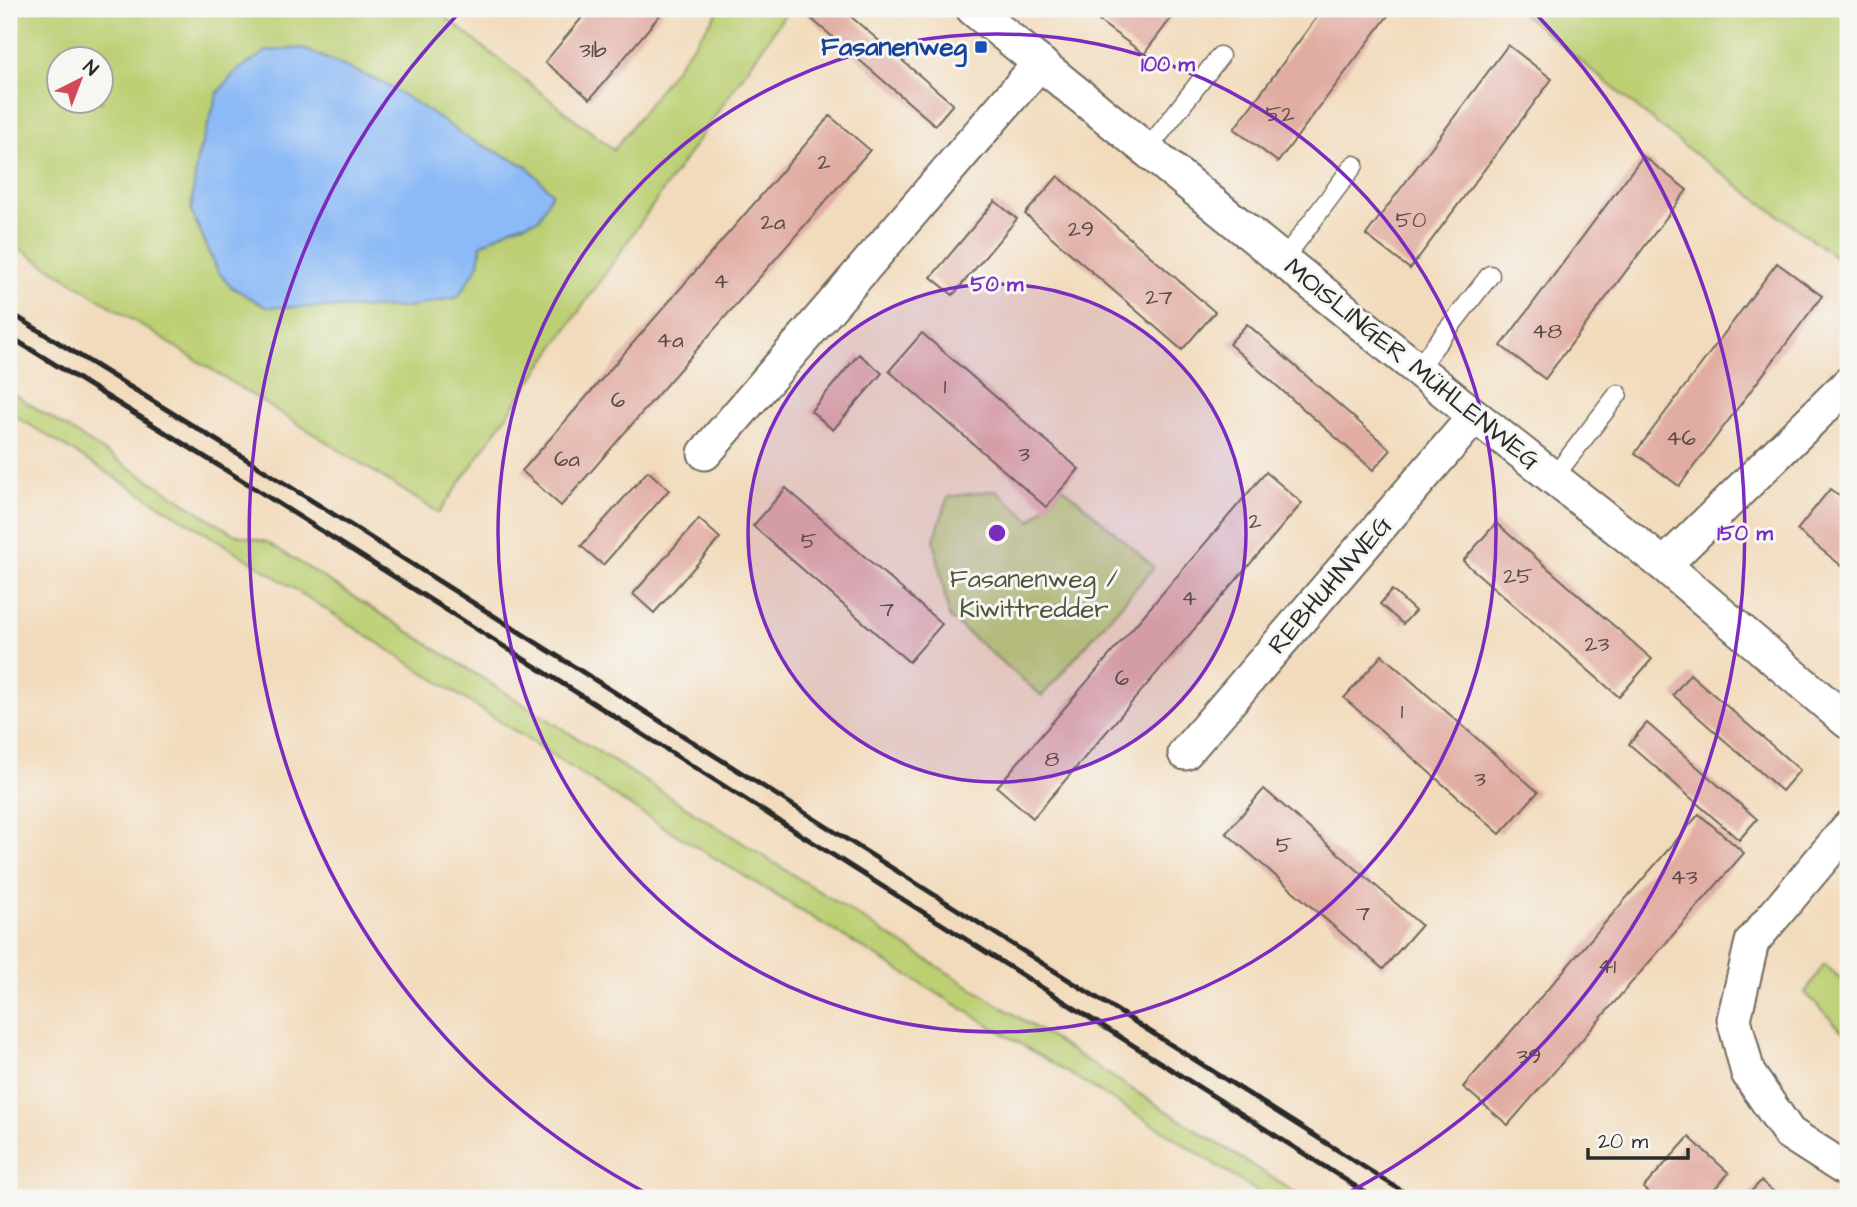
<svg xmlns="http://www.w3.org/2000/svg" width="1857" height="1207" viewBox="0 0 1857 1207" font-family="'Architects Daughter',sans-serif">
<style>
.green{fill:#bccf73;stroke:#747d4f;stroke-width:2;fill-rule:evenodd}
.water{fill:#8bbaf6;stroke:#5b7290;stroke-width:2}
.building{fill:#e1aca2}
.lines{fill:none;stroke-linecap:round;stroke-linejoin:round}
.lane-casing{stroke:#71695e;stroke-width:21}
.street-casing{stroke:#71695e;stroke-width:37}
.lane{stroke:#fff;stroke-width:18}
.street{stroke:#fff;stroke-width:33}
.rail{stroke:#2b2b2b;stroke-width:5}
.ring{fill:none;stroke:#7b2cbf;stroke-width:3.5}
.transit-dot{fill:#1a4fb4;stroke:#f6f6f2;stroke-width:2.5}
.labels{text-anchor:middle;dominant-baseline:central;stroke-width:6;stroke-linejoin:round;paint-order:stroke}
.number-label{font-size:23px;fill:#584b49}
.transit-label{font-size:26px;font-weight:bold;fill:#164399;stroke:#f6f6f2;text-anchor:end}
.street-label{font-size:26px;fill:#2b2b2b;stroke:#f6f6f2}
.park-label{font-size:26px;fill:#4f543d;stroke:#f6f6f2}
.centre{fill:#7b2cbf;stroke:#f6f6f2;stroke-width:3.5}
.ring-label{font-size:21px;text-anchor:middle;font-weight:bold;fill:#7b2cbf;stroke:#f6f6f2;stroke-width:6;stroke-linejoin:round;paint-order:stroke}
</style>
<rect width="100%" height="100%" fill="#f6f6f2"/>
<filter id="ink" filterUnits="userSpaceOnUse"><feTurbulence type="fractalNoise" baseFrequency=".0143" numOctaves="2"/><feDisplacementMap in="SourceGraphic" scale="14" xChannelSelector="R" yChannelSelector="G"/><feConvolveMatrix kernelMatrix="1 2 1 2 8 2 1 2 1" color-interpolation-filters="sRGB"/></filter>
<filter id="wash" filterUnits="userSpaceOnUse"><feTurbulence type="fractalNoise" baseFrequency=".00686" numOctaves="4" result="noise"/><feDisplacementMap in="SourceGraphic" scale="28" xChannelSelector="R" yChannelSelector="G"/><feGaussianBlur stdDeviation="1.57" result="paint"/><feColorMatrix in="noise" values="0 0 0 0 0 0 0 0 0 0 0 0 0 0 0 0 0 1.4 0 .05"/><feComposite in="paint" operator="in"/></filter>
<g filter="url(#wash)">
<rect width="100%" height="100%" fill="#f2dbbc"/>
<g class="green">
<path d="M9 9H435L614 150 720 9H789L439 513 9 242ZM60 60H102V102H60ZM218 93 469 139 527 166 539 219 511 228 481 245 479 264 303 307H266L230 286 218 271 204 243 197 159Z"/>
<path d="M1517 9H1848V266L1684 146Z"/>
<path d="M9 391 234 534 267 542 1304 1198H1267L1162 1130 657 823 254 563 9 412Z"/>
<path d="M1063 487 1154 567 1042 696 949 617 934 540 948 497 996 490 1031 521Z"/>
<path d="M1824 964 1848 985V1037L1805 993Z"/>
</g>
<path class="water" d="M302 48 383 83 427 110 469 139 527 166 552 193 539 219 511 228 481 245 479 264 458 297 406 308 266 307 230 286 218 271 191 211 197 159 218 93 236 71 267 51Z"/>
<g id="blocks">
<g class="building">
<path d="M589 9H665L590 99 545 62Z"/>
<path d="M800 9H842L953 104 935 125Z"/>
<path d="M1109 9H1178L1144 54 1099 21Z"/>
<path d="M1323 9H1393L1278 162 1234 129Z"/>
<path d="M1508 45 1552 79 1410 269 1366 235Z"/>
<path d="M830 116 870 150 561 506 522 471Z"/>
<path d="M1643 156 1687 190 1545 379 1501 346Z"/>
<path d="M1058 176 1215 312 1182 350 1025 214Z"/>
<path d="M995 201 1017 219 953 295 931 277Z"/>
<path d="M1777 263 1822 296 1679 486 1635 453Z"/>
<path d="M1247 324 1391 450 1373 470 1229 344Z"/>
<path d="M922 333 1079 469 1046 507 889 371Z"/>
<path d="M859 354 882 373 833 430 811 411Z"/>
<path d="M648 471 669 490 603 565 581 546Z"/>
<path d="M1266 472 1302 503 1033 818 997 787Z"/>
<path d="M786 488 942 624 909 662 753 526Z"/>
<path d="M1830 489 1848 503V571L1797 530Z"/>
<path d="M699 519 720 538 654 613 633 594Z"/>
<path d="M1496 523 1652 659 1619 697 1463 561Z"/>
<path d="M1392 590 1415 611 1403 624 1380 604Z"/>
<path d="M1382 655 1538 792 1500 834 1344 698Z"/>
<path d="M1690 674 1800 770 1782 791 1673 695Z"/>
<path d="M1647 723 1757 819 1739 840 1629 744Z"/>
<path d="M1264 789 1421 925 1383 969 1226 833Z"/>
<path d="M1699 814 1744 853 1508 1125 1463 1087Z"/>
<path d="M1689 1137 1729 1173 1706 1198H1655L1643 1188Z"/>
<path d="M1761 1181 1781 1198H1745Z"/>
</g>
</g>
</g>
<g filter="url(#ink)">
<use href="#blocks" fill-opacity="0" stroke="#71695e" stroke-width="2"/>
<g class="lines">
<g class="lane-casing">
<g id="lane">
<path d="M1147 150 1220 56"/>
<path d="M1283 260 1354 165"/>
<path d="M1417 369 1490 275"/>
<path d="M1553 478 1618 394"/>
</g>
</g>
<g class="street-casing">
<g id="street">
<path d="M973 9 1475 416 1664 565 1848 722"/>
<path d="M705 453 1040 63"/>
<path d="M1664 565 1848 384"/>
<path d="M1185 753 1475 416"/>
<path d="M1848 828 1752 942 1734 1019 1748 1073 1789 1133 1848 1171"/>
</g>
</g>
<use href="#lane" class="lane"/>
<use href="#street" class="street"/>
<g class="rail">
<path d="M9 312 224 445 1413 1198"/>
<path d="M9 336 213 462 1374 1198"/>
</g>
</g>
</g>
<circle cx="997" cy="533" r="249" fill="#7b2cbf" fill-opacity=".12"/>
<g class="ring">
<circle cx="997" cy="533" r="249"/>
<circle cx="997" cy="533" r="499"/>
<path d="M652 1196A748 748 0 0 1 459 13M1535 13A748 748 0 0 1 1342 1196"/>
</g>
<rect class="transit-dot" x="974" y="40" width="14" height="14" rx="3.5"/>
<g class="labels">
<g class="number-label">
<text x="593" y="50">31b</text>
<text x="1280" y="114">52</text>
<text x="824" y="162">2</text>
<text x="1411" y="220">50</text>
<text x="773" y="222">2a</text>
<text x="1081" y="229">29</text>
<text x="721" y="281">4</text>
<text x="1159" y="297">27</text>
<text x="1547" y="331">48</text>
<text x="670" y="340">4a</text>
<text x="945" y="386">1</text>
<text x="618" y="400">6</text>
<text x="1681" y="438">46</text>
<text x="1024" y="454">3</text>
<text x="567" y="459">6a</text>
<text x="1255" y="521">2</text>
<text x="809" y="541">5</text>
<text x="1518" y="576">25</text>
<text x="1189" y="598">4</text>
<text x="887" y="609">7</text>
<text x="1597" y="644">23</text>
<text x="1122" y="678">6</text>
<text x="1402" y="711">1</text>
<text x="1052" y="759">8</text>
<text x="1480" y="779">3</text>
<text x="1284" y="845">5</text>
<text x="1684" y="877">43</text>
<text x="1363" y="913">7</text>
<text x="1607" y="966">41</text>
<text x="1529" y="1056">39</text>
</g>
<g class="transit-label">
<text x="967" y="47">Fasanenweg</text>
</g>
<g class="street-label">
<text transform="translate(1412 364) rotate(39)">MOISLINGER MÜHLENWEG</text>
<text transform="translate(1330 585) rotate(-49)">REBHUHNWEG</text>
</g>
<g class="park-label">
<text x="1034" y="579">Fasanenweg /<tspan x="1034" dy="30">Kiwittredder</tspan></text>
</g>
</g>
<circle cx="997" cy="533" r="10" class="centre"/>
<g class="ring-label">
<text x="1168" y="71">100 m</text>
<text x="997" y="291">50 m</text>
<text x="1745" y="540">150 m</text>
</g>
<rect width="1857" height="1207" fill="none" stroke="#f6f6f2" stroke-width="35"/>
<g transform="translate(80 80) rotate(42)"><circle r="33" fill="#f6f6f2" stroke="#a5a5a2" stroke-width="2"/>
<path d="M0-5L12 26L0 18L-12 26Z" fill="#d1495b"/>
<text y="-10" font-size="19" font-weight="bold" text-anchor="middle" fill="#2b2b2b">N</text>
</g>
<path d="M1588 1148v10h100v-10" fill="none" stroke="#2b2b2b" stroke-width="3.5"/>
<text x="1598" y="1148" font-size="21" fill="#2b2b2b" stroke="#f6f6f2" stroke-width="5" paint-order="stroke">20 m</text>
</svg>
